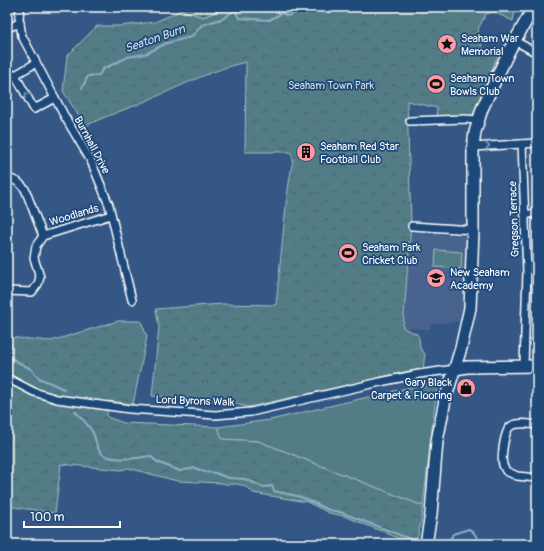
<svg xmlns="http://www.w3.org/2000/svg" width="544" height="551" viewBox="0 0 544 551" font-family="Pangolin,sans-serif">
<style>
.built{fill:#48638f}
.grass{fill:#527d86;stroke:#a8bec2}
.forest{fill:url(#forest-crowns);stroke:#a8bec2}
.cemetery{fill:url(#cemetery-stones);stroke:#a8bec2}
.lines{fill:none;stroke-linecap:round;stroke-linejoin:round}
.stream{stroke:#8fb0c7;stroke-width:2}
.minor-casing{stroke:#fff;stroke-width:10}
.secondary-casing{stroke:#fff;stroke-width:14}
.minor{stroke:#1f4a7a;stroke-width:7}
.secondary{stroke:#1f4a7a;stroke-width:11}
.oneway{stroke:#7992af}
.labels{text-anchor:middle;dominant-baseline:central;stroke-width:3.5;stroke-linejoin:round;paint-order:stroke}
.poi-label{font-size:11px;fill:#fff;stroke:#1f4a7a;text-anchor:start}
.park-label{font-size:11px;fill:#d4dee1;stroke:#1f4a7a}
.street-label{font-size:11px;fill:#fff;stroke:#1f4a7a}
.water-label{font-size:12px;font-style:italic;fill:#d0dee8;stroke:#1f4a7a}
</style>
<defs>
<pattern id="forest-crowns" width="20" height="18" patternUnits="userSpaceOnUse"><rect width="20" height="18" fill="#527d86"/><path d="M2 6a3 3 0 1 1 6 0M12 15a3 3 0 1 1 6 0" fill="none" stroke="#4f6469"/></pattern>
<pattern id="cemetery-stones" width="16" height="16" patternUnits="userSpaceOnUse"><rect width="16" height="16" fill="#527d86"/><path d="M2 7V4a2 2 0 0 1 4 0v3zM10 15v-3a2 2 0 0 1 4 0v3z" fill="#4f6469"/></pattern>
</defs>
<rect width="100%" height="100%" fill="#355785"/>
<filter id="ink" filterUnits="userSpaceOnUse"><feTurbulence type="fractalNoise" baseFrequency=".025" numOctaves="2"/><feDisplacementMap in="SourceGraphic" scale="8" xChannelSelector="R" yChannelSelector="G"/><feConvolveMatrix kernelMatrix="1 2 1 2 8 2 1 2 1" color-interpolation-filters="sRGB"/></filter>
<g filter="url(#ink)">
<path class="built" d="M410 232 468 236 462 321 431 324 430 329 403 328Z"/>
<g class="grass">
<path d="M436 250 462 252 461 269 435 267Z"/>
<path d="M432 382 437 387 423 506 258 441 221 439 218 427 270 420Z"/>
</g>
<g class="forest">
<path d="M228 7H516L513 21 494 12 486 14 478 29 482 48 498 55 472 117 436 116 437 108 407 101 411 223 403 328 417 334 419 338 420 348 425 354 423 369 404 372 249 407 225 402 152 396 159 327 156 309 222 304 276 305 287 195 293 159 290 152H245L246 62C214 69 183 85 153 98 131 108 107 115 85 126L63 91 67 56 97 26H119L155 22 182 10 203 17Z"/>
<path d="M118 321H141L147 337 133 404 108 401 107 417 124 423 218 427 222 439 258 441 423 506 422 517 416 544H413L344 516 329 513 307 502 253 493C249 488 242 484 235 484 230 484 227 485 222 483L177 481 128 468 121 470 61 464 55 513 7 506V337L51 341Z"/>
</g>
<path class="cemetery" d="M183 7H228L203 17 182 10Z"/>
<g class="lines">
<g class="stream">
<path d="M82 88 88 76 99 75 103 69 128 57 145 54 167 43 191 37 202 25 224 18 235 10 239 18 269 20 282 13 288 16 300 10 302 7"/>
<path d="M7 356 31 369 39 378 64 389"/>
<path d="M75 411C81 418 89 425 93 433 96 439 96 448 101 453 110 462 139 458 150 456L157 462 180 471 195 468 205 472 215 473 229 478 245 479 263 487 272 486 274 491 301 497 329 510 340 512 410 539"/>
<path d="M445 544 448 543 453 534 469 529 473 532 479 540H489L498 543H506"/>
</g>
<g class="minor-casing">
<g id="minor">
<path d="M20 7 19 18 22 36 65 117 91 161 109 205 132 300"/>
<path d="M7 28 20 23"/>
<path d="M515 41 537 53"/>
<path d="M36 63 15 75 34 109 55 98"/>
<path d="M410 121 464 119 478 120"/>
<path d="M522 144 527 272 524 365"/>
<path d="M473 147 537 143"/>
<path d="M7 180 11 179 18 182 25 189 43 236"/>
<path d="M525 214H537"/>
<path d="M412 226 473 230"/>
<path d="M7 291 32 292 38 284 40 277 34 258 36 246 43 236 111 215"/>
<path d="M7 378 34 392 57 399 130 409 215 415 251 412 380 382 419 374 455 369"/>
<path d="M537 425C529 424 518 422 511 426 504 430 501 458 503 465 504 468 505 469 506 471L517 476 537 478"/>
</g>
</g>
<g class="secondary-casing">
<g id="secondary">
<path d="M455 369 467 367 537 366"/>
<path d="M426 544 431 514 437 441 445 400 461 348 470 308 473 230V147L475 132 482 109 509 51 534 7"/>
</g>
</g>
<use href="#minor" class="minor"/>
<use href="#secondary" class="secondary"/>
</g>
<defs><path id="oneway-chevron" d="M-2-3.5L2.5 0L-2 3.5" fill="none" stroke-width="1.6" stroke-linecap="round" stroke-linejoin="round"/></defs>
<g class="oneway">
<use href="#oneway-chevron" transform="translate(27 95) rotate(-120)"/>
<use href="#oneway-chevron" transform="translate(487 146) rotate(-4)"/>
</g>
</g>
<defs>
<g id="sight-disc" transform="scale(1)"><circle r="9.5" fill="#ff9aa2" stroke="#1f4a7a"/><path d="M0-6L1.8-2.2L6-1.7L2.9 1.2L3.7 5.4L0 3.3L-3.7 5.4L-2.9 1.2L-6-1.7L-1.8-2.2Z" fill="#111"/></g>
<g id="stadium-disc" transform="scale(1)"><circle r="9.5" fill="#ff9aa2" stroke="#1f4a7a"/><path d="M0-5a6.5 5 0 1 0 0 10a6.5 5 0 1 0 0-10ZM-3.5-1.8h7v3.6h-7Z" fill="#111"/></g>
<g id="building-disc" transform="scale(1)"><circle r="9.5" fill="#ff9aa2" stroke="#1f4a7a"/><path d="M-4-6H4V6H1V3H-1V6H-4ZM-2.5-4.3h1.7v1.8h-1.7ZM.8-4.3h1.7v1.8H.8ZM-2.5-1h1.7V.8h-1.7ZM.8-1h1.7V.8H.8Z" fill="#111"/></g>
<g id="school-disc" transform="scale(1)"><circle r="9.5" fill="#ff9aa2" stroke="#1f4a7a"/><path d="M0-5L7-2L0 1L-7-2ZM-4 1L0 2.5L4 1V4Q0 6-4 4Z" fill="#111"/></g>
<g id="shop-disc" transform="scale(1)"><circle r="9.5" fill="#ff9aa2" stroke="#1f4a7a"/><path d="M-5-2.5h2.3a2.7 3.5 0 0 1 5.4 0H5L5.5 6h-11ZM-1.5-2.5h3a1.5 2.3 0 0 0-3 0Z" fill="#111"/></g>
</defs>
<g fill-rule="evenodd">
<use href="#sight-disc" x="447" y="44"/>
<use href="#stadium-disc" x="436" y="84"/>
<use href="#building-disc" x="306" y="152"/>
<use href="#stadium-disc" x="348" y="253"/>
<use href="#school-disc" x="436" y="278"/>
<use href="#shop-disc" x="466" y="388"/>
</g>
<g class="labels">
<g class="poi-label">
<text x="461" y="38">Seaham War<tspan x="461" dy="13">Memorial</tspan></text>
<text x="450" y="78">Seaham Town<tspan x="450" dy="13">Bowls Club</tspan></text>
<text x="320" y="146">Seaham Red Star<tspan x="320" dy="13">Football Club</tspan></text>
<text x="362" y="247">Seaham Park<tspan x="362" dy="13">Cricket Club</tspan></text>
<text x="450" y="272">New Seaham<tspan x="450" dy="13">Academy</tspan></text>
<text x="452" y="382" text-anchor="end">Gary Black<tspan x="452" dy="13">Carpet &amp; Flooring</tspan></text>
</g>
<g class="park-label">
<text x="331" y="85">Seaham Town Park</text>
</g>
<g class="street-label">
<text transform="translate(92 145) rotate(62)">Burnhall Drive</text>
<text transform="translate(74 215) rotate(-17)">Woodlands</text>
<text transform="translate(514 219) rotate(-92)">Gregson Terrace</text>
<text transform="translate(195 401) rotate(2)">Lord Byrons Walk</text>
</g>
<g class="water-label">
<text transform="translate(155 39) rotate(-19)">Seaton Burn</text>
</g>
</g>
<rect width="544" height="551" fill="none" stroke="#1f4a7a" stroke-width="24"/>
<rect x="12" y="12" width="520" height="527" fill="none" stroke="#fff" stroke-width="1.5" filter="url(#ink)"/>
<path d="M24 521v6h96v-6" fill="none" stroke="#ffffff" stroke-width="2"/>
<text x="30" y="521" font-size="12" fill="#ffffff" stroke="#1f4a7a" stroke-width="3" paint-order="stroke">100 m</text>
</svg>
